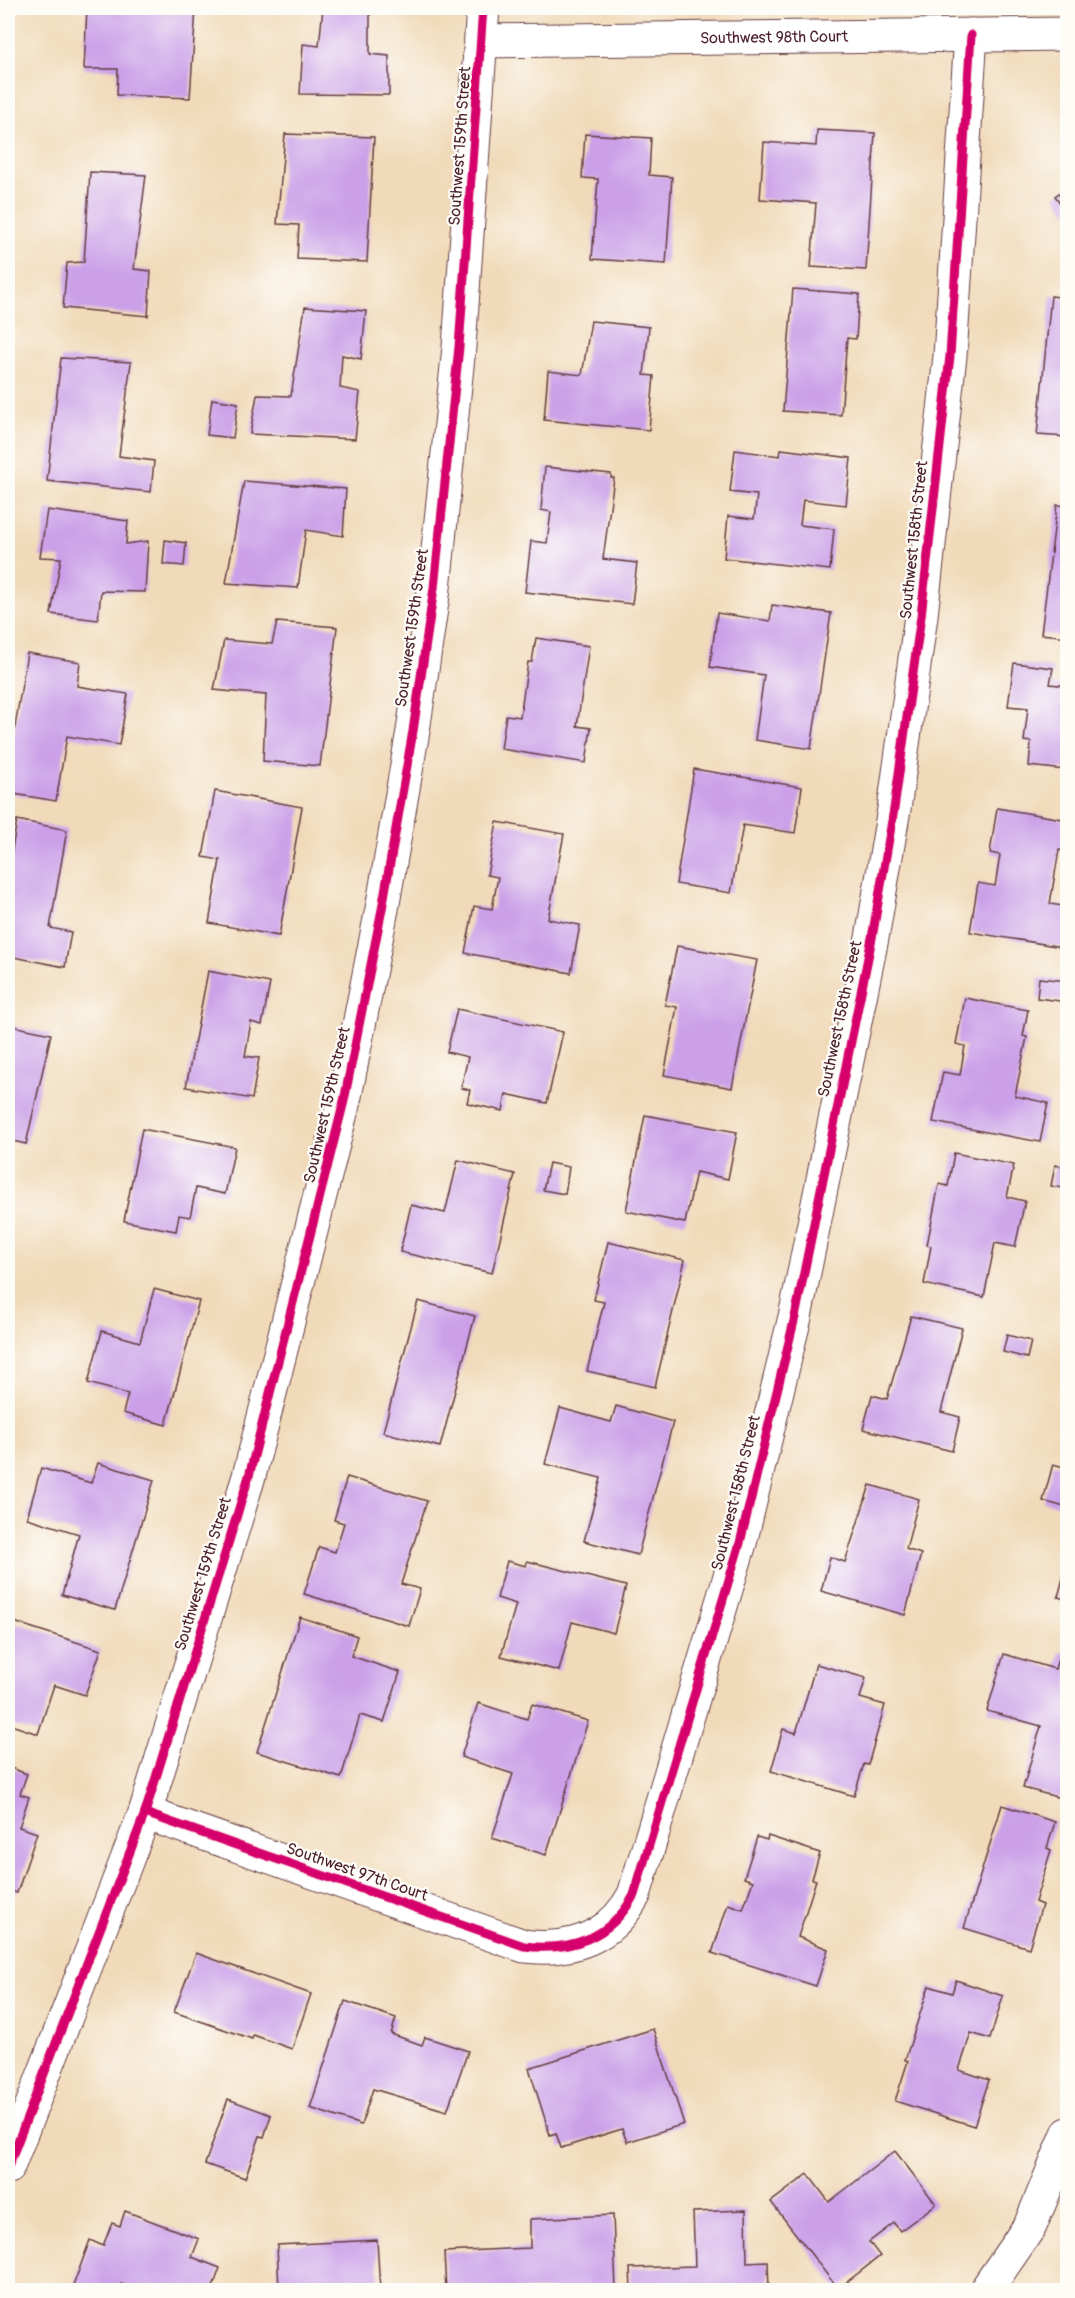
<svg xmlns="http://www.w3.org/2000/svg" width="1075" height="2298" viewBox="0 0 1075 2298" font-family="Pangolin,sans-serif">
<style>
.building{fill:#cba0e8}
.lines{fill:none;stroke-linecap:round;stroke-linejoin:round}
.street-casing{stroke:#633b40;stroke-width:35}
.street{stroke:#fff;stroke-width:33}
.cycleway-casing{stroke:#fdfcf7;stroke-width:13}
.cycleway{stroke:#d6006c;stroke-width:9}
.labels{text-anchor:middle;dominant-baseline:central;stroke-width:4.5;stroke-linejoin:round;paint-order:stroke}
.street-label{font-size:16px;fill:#4a1f2b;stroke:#fdfcf7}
</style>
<rect width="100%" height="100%" fill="#fdfcf7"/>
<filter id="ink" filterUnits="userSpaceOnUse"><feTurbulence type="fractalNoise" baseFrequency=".0167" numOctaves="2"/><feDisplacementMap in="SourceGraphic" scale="12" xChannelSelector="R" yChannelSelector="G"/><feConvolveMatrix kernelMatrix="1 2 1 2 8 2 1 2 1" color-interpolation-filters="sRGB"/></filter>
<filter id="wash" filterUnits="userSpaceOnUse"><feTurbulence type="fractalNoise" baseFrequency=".008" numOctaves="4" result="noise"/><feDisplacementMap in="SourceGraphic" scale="24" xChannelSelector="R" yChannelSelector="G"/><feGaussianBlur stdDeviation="1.35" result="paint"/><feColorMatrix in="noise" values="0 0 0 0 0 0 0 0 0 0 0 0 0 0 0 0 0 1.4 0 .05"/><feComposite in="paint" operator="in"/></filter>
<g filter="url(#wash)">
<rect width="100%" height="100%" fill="#f1daba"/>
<g id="blocks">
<g class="building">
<path d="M87 8H196L190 98 117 95 118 69H84Z"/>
<path d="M323 8H370V54L389 56V95L300 94 303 44 319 46Z"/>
<path d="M817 130 875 133 866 270 811 267 816 203 760 199 764 142 816 146Z"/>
<path d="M285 134 374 137 367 262 297 259 299 225 277 224Z"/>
<path d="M585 134 651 138 649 175 672 177 666 264 592 259 598 179 582 178Z"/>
<path d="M90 172 146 175 134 269 151 271 148 316 63 308 67 263 84 262Z"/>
<path d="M1068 187V213L1055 196Z"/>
<path d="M793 289 859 294 856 339 847 338 841 415 783 411Z"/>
<path d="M1051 296 1068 298V437L1037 435Z"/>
<path d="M305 307 366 311 361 359 342 355 340 388 360 392 355 439 250 434 257 395 291 396Z"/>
<path d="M591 321 649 327 644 375 654 376 649 430 544 420 548 371 582 375Z"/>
<path d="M61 358 131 362 119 456 154 461 151 492 47 481Z"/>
<path d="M212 399 238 403 233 438 207 435Z"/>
<path d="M781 449 851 458 846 505 803 500 800 525 834 529 830 570 724 558 728 516 754 519 757 495 730 492 735 450 780 456Z"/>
<path d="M545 467 611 474V478H614L603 559 637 563 632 604 525 592 531 541 547 543 551 512 541 510Z"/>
<path d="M244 481 346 489 343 536 306 530 298 588 226 583Z"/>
<path d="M1057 505 1068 506V637L1041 634Z"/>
<path d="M47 510 128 521 126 544 148 541 145 592 101 591 98 620 51 614 61 558 40 557Z"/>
<path d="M165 540 186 543 184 566 163 564Z"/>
<path d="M772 605 831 613 811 749 755 740 764 675 710 667 717 613 770 621Z"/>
<path d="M277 622 337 627 320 766 263 761 266 695 214 690 224 640 272 644Z"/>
<path d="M536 638 589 646 577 726 591 728 586 763 501 749 506 715 520 717 528 662H532Z"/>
<path d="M27 653 80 662 77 686 128 694 119 745 67 736 56 801 8 793V770Z"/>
<path d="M1014 663 1053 668 1050 684 1068 686V748L1065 770 1029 766 1031 742 1024 741 1028 708 1008 706Z"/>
<path d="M694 769 802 787 795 833 743 825 731 893 676 884Z"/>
<path d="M215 791 302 807 279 936 209 923 220 860 203 857Z"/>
<path d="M997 808 1068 820V851L1059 850 1050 904 1068 907V948L970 932 978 883 995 886 1000 855 990 853Z"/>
<path d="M17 820 67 830 50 928 71 932 65 967 8 956V873Z"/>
<path d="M497 822 564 834 548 919 580 925 571 973 465 953 474 906 492 909 498 877 487 875Z"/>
<path d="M677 946 757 960 732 1088 664 1075 677 1007 665 1005Z"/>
<path d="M208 971 270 983 262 1025 251 1022 245 1056 259 1058 252 1099 186 1087Z"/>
<path d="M1039 978 1068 981V1002L1037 998Z"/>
<path d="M965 998 1028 1010 1023 1036 1027 1037 1015 1096 1048 1103 1040 1142 933 1122 943 1072 960 1075 965 1046 956 1044Z"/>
<path d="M457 1009 563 1032 547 1103 506 1094 503 1111 467 1103 470 1090 461 1088 468 1057 447 1052Z"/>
<path d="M8 1025 51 1034 26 1144 8 1140Z"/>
<path d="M645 1115 737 1132 728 1179 696 1172 685 1223 626 1211Z"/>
<path d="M142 1129 235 1147 225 1194 196 1188 190 1217 179 1215 176 1231 124 1221Z"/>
<path d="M954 1153 1014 1165 1007 1197 1025 1201 1015 1247 995 1243 984 1297 924 1284 931 1246 927 1245 939 1184 948 1186Z"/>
<path d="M458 1160 515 1174 492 1273 400 1252 411 1205 445 1213Z"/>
<path d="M549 1163 569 1167 565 1194 543 1190Z"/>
<path d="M1055 1165 1068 1168V1189L1051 1186Z"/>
<path d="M608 1242 685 1260 655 1387 587 1371 604 1302 594 1300Z"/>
<path d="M154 1289 199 1301 166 1425 123 1413 128 1394 88 1383 102 1331 140 1342Z"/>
<path d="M418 1301 475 1316 440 1447 383 1432Z"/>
<path d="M911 1316 962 1328 941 1412 960 1417 952 1451 863 1429 872 1395 887 1399Z"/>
<path d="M1007 1335 1031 1341 1027 1358 1003 1352Z"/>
<path d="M616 1406 673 1422 638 1555 584 1541 601 1478 545 1464 560 1408 611 1422Z"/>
<path d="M98 1463 154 1480 115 1610 62 1595 79 1534 27 1518 41 1468 91 1483Z"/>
<path d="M1053 1464 1068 1468V1508L1043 1501Z"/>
<path d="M347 1477 427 1501 401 1584 420 1589 409 1626 304 1594 319 1547 335 1552 344 1523 334 1520Z"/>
<path d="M870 1485 919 1499 906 1549 921 1554 905 1615 821 1591 830 1557 845 1562Z"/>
<path d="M507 1561 526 1566 527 1561 626 1586 614 1633 572 1622 559 1671 501 1656 516 1604 497 1598Z"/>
<path d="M1067 1563H1068V1600L1058 1597Z"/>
<path d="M300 1617 357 1636 351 1656 400 1672 384 1722 360 1715 341 1778 257 1752Z"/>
<path d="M8 1620 101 1650 85 1695 54 1685 38 1734 8 1724Z"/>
<path d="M1060 1652 1068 1654V1800L1023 1788 1041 1726 987 1711 1004 1654 1055 1669Z"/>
<path d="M816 1664 866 1678 860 1698 885 1705 868 1765 864 1764 854 1796 771 1771 783 1729 796 1733Z"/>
<path d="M478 1703 527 1719 532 1704 588 1721 546 1855 492 1838 513 1774 461 1757Z"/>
<path d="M8 1767 27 1774 20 1794 29 1797 19 1827 37 1833 17 1893 8 1890Z"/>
<path d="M1002 1805 1055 1822 1047 1848 1051 1850 1035 1902 1042 1905 1029 1948 964 1928Z"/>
<path d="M768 1836 820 1853 812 1879 816 1880 798 1937 828 1949 816 1986 712 1953 728 1904 743 1909 753 1881 744 1878 757 1837 767 1840Z"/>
<path d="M196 1953 311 1994 292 2049 253 2035 252 2039 174 2012Z"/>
<path d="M956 1980 1003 1996 990 2039 971 2033 959 2070 989 2080 974 2126 895 2101 908 2061 905 2060 929 1986 952 1993Z"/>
<path d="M345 2001 396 2018 391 2034 422 2045 425 2037 468 2051 447 2111 373 2089 361 2125 310 2108Z"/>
<path d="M653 2029 684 2124 627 2142 622 2129 561 2148 556 2133 550 2135 529 2068Z"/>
<path d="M228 2099 271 2115 264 2137 260 2136 245 2178 205 2164Z"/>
<path d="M895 2151 936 2204 900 2231 894 2223 869 2242 880 2256 838 2289 771 2202 808 2174 829 2202Z"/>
<path d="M746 2210 747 2262 768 2261 769 2290H631L630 2268 695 2266 693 2212Z"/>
<path d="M125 2211 199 2239 192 2257 220 2268 212 2290H138L121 2284 119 2290H85L73 2286 90 2240 103 2246 112 2223 120 2226Z"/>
<path d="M613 2215 616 2290H446L444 2252 530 2248V2219Z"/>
<path d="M377 2240 380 2290H279L277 2245Z"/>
</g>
</g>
</g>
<g filter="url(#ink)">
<use href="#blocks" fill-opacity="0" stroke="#633b40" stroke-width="1.5"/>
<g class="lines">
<g class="street-casing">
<g id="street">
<path id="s1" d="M482 41 1068 34"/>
<path d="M145 1813 524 1946C570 1952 611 1938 634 1895L740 1543 795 1317 872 938 894 809 921 616 950 356 971 35"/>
<path d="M8 2167 145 1813 249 1476 344 1101 382 909 413 731 434 588 459 347 483 8"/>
<path d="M986 2290 1030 2226 1068 2134"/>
</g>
</g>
<use href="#street" class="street"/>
<g class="cycleway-casing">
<g id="cycleway">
<path d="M145 1813 524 1946C570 1952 611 1938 634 1895L740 1543 795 1317 872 938 894 809 921 616 950 356 971 35"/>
<path d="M8 2167 145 1813 249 1476 344 1101 382 909 413 731 434 588 459 347 483 8"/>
</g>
</g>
<use href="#cycleway" class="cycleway"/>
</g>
</g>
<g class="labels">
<g class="street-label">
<text stroke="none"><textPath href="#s1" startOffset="292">Southwest 98th Court</textPath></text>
<text transform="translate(460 146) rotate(-86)">Southwest 159th Street</text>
<text transform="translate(914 540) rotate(-84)">Southwest 158th Street</text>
<text transform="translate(412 628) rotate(-82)">Southwest 159th Street</text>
<text transform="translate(840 1019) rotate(-78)">Southwest 158th Street</text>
<text transform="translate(327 1105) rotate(-77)">Southwest 159th Street</text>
<text transform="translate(736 1493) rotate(-76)">Southwest 158th Street</text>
<text transform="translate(203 1574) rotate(-73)">Southwest 159th Street</text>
<text transform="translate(357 1872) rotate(19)">Southwest 97th Court</text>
</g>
</g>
<rect width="1075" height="2298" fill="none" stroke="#fdfcf7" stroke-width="30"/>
</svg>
